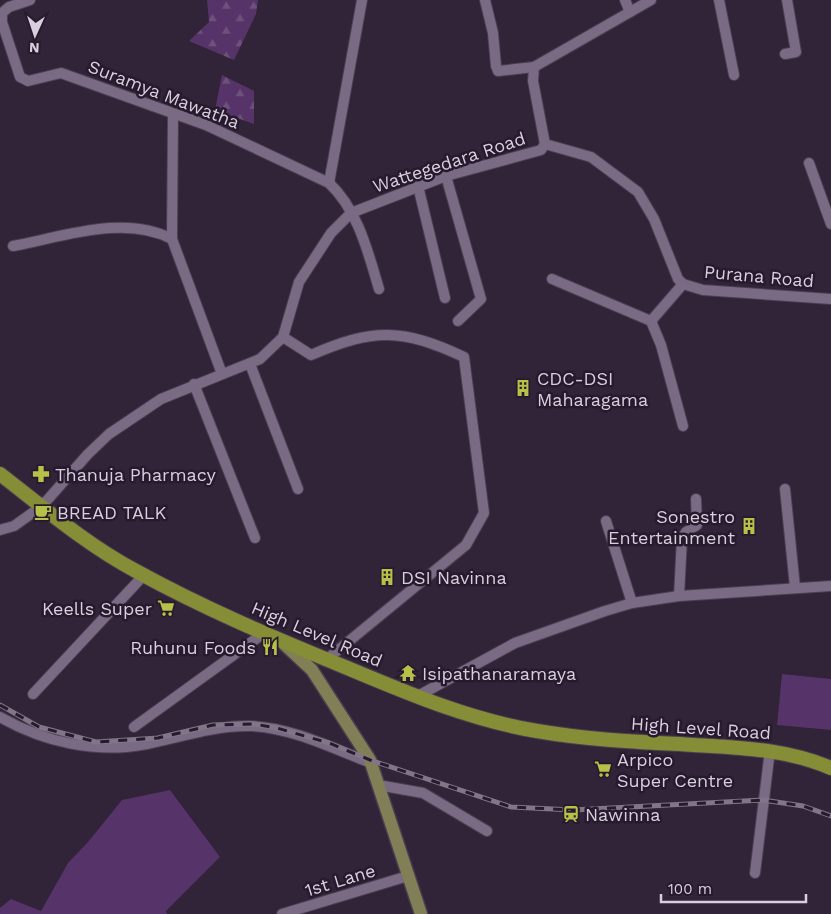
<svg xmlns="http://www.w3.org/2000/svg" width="831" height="914" viewBox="0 0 831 914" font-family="'Work Sans',sans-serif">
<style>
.green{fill:#563368}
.forest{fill:url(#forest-firs)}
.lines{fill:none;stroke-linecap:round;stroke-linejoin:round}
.minor-casing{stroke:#4a3f50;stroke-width:12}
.major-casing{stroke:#4a3f50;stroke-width:15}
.highway-casing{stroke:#4a3f50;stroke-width:16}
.minor{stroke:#7a6a83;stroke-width:10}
.major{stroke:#817f55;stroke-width:12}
.highway{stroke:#858d36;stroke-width:14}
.rail-casing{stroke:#817688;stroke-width:5}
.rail{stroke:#271a2e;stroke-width:3;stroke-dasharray:9;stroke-linecap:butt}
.labels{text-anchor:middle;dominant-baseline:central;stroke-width:5;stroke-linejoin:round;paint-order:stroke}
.street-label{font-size:18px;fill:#d7cfdd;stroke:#271a2e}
.poi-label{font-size:18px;fill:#d7cfdd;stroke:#271a2e;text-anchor:start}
</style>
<defs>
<pattern id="forest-firs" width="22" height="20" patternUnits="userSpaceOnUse" patternTransform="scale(1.25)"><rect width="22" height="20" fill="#563368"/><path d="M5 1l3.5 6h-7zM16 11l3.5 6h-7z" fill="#6e507d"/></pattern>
</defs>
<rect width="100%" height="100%" fill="#312338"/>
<g class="green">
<path d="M782 674 831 679V730L777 725Z"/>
<path d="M170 790 220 857 166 911 167 914H0V908L11 899 41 911 68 863 88 842 122 800Z"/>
</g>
<g class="forest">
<path d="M207 0H258L256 14 234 60 189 41 209 22Z"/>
<path d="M222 75 254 91V124L215 110Z"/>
</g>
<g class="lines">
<g class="minor-casing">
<g id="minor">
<path d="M30 0 9 7 2 13V22L20 77 28 81 61 73 206 125 329 183C358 210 368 252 379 289"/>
<path d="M485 0 493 33 496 66 498 71 534 67"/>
<path d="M625 0 630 12"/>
<path d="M719 0 734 75"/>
<path d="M785 54 796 52 787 0"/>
<path d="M173 114 172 239 222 374"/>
<path d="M545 144 591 157 638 192 654 219 678 279 683 284 703 290 831 299"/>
<path d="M809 163 831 224"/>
<path d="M446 176 481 299 458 321"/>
<path d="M329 183 362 0"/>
<path d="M418 186 445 298"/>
<path d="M13 246C62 237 125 214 172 239"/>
<path d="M552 279 651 321"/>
<path d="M283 337 311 355C373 328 402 328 464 357L484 513 466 545 326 660"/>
<path d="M250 364 298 489"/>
<path d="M194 384 255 538"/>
<path d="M683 426 661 345 651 321 683 284"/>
<path d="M785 489 795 587"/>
<path d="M606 521 632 603"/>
<path d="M0 530 14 526 42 506 88 454 109 434 161 399 260 359 283 337 299 282 331 233 351 213 446 176 541 150 545 144 533 81 534 67 651 0"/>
<path d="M679 596 682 538 686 532 697 525 696 499"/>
<path d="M33 694 144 575"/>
<path d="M416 697 515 643 605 611 632 603 679 596 831 586"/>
<path d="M0 717C44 742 96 754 147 744 181 737 216 725 251 726 293 728 332 748 371 763"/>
<path d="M134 727 264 633"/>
<path d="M378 785 423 793 487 831"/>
<path d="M755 873 770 750"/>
<path d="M282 914 408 876"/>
</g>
</g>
<g class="major-casing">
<path id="major" d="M282 642 312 670 370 760 421 914"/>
</g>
<g class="highway-casing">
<path id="highway" d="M0 474C44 508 87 545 136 571 203 608 274 638 345 667 407 693 470 720 537 731 589 740 642 742 694 745 742 748 787 749 831 768"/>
</g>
<use href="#minor" class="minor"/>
<use href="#major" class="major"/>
<use href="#highway" class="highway"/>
<g class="rail-casing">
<path id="rail" d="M0 705 39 727 96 742 158 738 213 725 254 724 277 728 329 743 370 760 511 807 573 810 763 800 803 806 831 816"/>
</g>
<use href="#rail" class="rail"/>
</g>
<defs>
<g id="building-bare" transform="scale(1.35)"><path d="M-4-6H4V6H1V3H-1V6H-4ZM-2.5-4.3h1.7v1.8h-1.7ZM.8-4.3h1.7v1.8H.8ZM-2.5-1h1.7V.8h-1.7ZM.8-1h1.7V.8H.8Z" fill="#b6c148" stroke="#271a2e" stroke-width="2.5" paint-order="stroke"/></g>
<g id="pharmacy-bare" transform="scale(1.35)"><path d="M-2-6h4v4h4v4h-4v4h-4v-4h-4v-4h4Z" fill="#b6c148" stroke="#271a2e" stroke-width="2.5" paint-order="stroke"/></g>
<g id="cafe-bare" transform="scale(1.35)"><path d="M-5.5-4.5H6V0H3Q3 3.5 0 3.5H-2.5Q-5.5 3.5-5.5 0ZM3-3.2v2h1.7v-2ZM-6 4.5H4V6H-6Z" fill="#b6c148" stroke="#271a2e" stroke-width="2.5" paint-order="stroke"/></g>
<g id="supermarket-bare" transform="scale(1.35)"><path d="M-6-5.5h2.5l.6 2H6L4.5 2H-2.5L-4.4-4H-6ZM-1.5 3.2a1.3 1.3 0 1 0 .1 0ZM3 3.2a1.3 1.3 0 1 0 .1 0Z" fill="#b6c148" stroke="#271a2e" stroke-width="2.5" paint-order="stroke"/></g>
<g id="restaurant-bare" transform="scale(1.35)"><path d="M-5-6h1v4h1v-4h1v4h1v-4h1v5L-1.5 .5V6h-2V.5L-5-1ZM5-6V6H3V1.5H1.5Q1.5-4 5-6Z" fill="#b6c148" stroke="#271a2e" stroke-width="2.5" paint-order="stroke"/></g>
<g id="temple-bare" transform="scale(1.35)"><path d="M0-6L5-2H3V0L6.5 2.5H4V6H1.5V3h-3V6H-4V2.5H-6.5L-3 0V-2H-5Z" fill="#b6c148" stroke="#271a2e" stroke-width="2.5" paint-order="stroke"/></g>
<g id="station-bare" transform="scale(1.35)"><path d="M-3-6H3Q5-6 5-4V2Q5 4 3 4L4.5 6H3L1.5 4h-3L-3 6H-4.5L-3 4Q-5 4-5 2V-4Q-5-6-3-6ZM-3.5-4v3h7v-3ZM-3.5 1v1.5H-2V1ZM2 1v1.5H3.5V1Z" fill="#b6c148" stroke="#271a2e" stroke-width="2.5" paint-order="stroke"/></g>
</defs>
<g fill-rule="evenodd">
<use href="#building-bare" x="523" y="388"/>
<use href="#pharmacy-bare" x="41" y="474"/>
<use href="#cafe-bare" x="43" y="512"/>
<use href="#building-bare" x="749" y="526"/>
<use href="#building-bare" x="387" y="577"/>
<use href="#supermarket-bare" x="166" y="608"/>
<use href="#restaurant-bare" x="270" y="647"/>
<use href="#temple-bare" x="408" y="673"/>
<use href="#supermarket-bare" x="603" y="769"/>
<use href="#station-bare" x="571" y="814"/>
</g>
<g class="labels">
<g class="street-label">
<text transform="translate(164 94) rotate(21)">Suramya Mawatha</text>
<text transform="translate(449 162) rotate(-18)">Wattegedara Road</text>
<text transform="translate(759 276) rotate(5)">Purana Road</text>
<text transform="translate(317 634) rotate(23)">High Level Road</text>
<text transform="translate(701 728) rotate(4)">High Level Road</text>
<text transform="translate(340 880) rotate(-17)">1st Lane</text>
</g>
<g class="poi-label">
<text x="537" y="378">CDC-DSI<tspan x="537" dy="21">Maharagama</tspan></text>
<text x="55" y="474">Thanuja Pharmacy</text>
<text x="57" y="512">BREAD TALK</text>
<text x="735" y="516" text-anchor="end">Sonestro<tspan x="735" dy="21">Entertainment</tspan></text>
<text x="401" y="577">DSI Navinna</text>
<text x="152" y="608" text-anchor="end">Keells Super</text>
<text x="256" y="647" text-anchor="end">Ruhunu Foods</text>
<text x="422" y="673">Isipathanaramaya</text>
<text x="617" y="759">Arpico<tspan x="617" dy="21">Super Centre</tspan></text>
<text x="585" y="814">Nawinna</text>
</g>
</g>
<g transform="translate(35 35) rotate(183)" stroke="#271a2e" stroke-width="4" paint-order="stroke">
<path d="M0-4L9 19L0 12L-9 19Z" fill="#d7cfdd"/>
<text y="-8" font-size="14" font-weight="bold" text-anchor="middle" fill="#d7cfdd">N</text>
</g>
<path d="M661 894v8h145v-8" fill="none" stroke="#d7cfdd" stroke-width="2.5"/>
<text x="668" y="894" font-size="15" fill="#d7cfdd" stroke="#271a2e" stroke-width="4" paint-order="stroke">100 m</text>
</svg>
